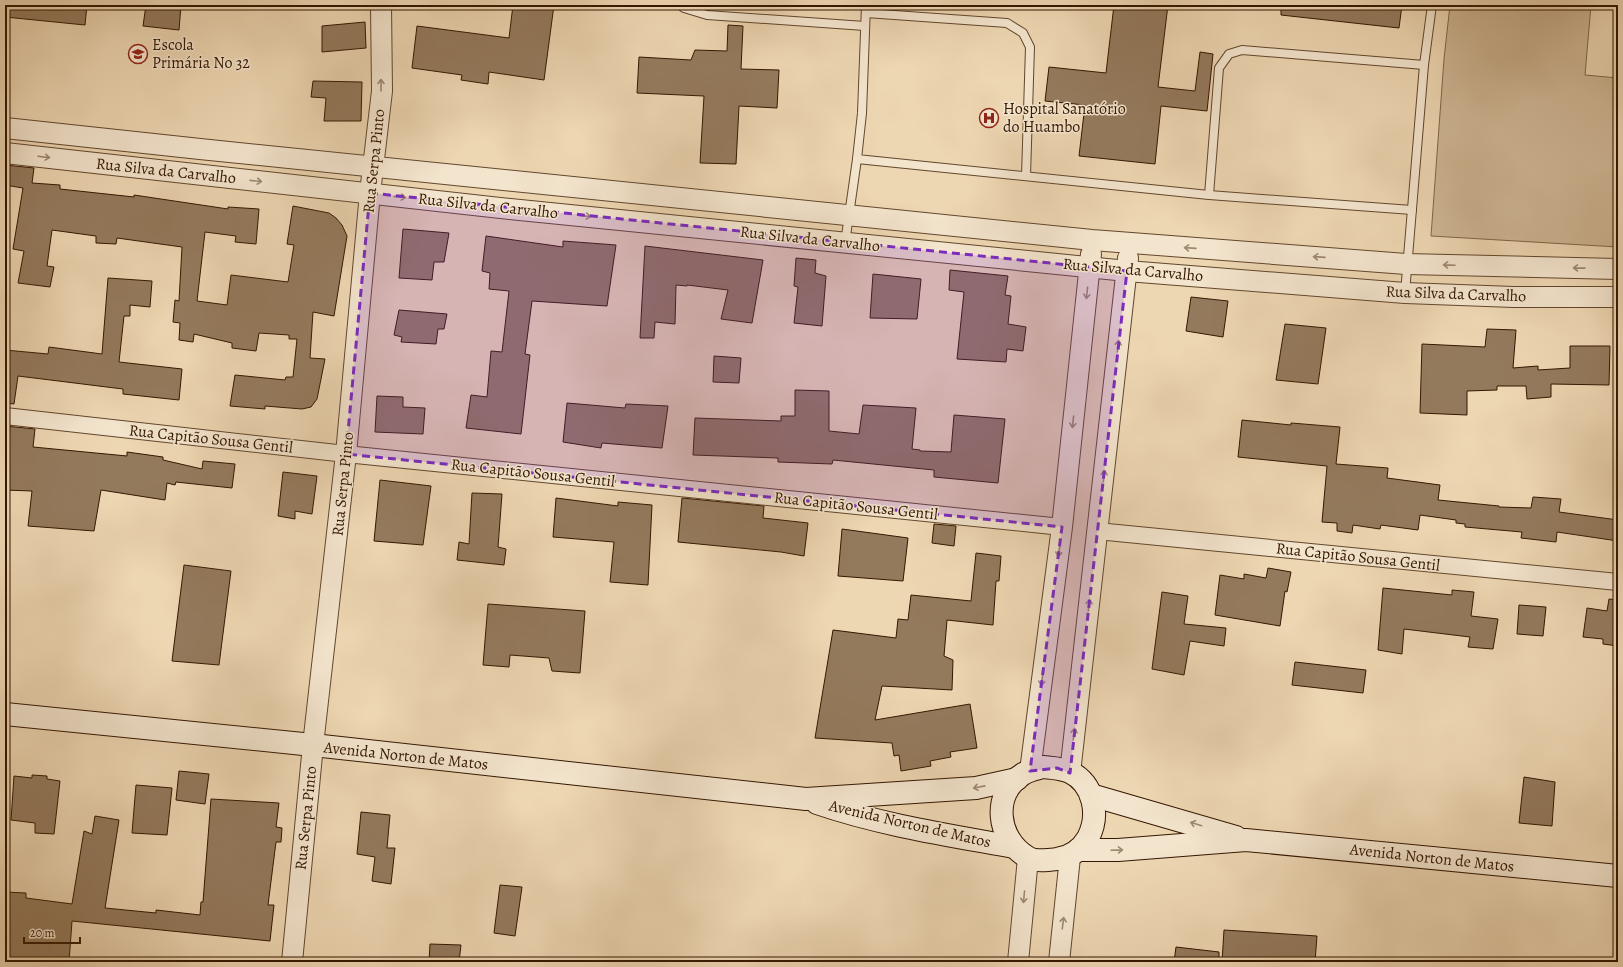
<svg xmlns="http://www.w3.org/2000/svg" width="1623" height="967" viewBox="0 0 1623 967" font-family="Alegreya,serif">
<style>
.green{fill:#ceb694;stroke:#81664a}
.building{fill:#947a5d;stroke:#341700}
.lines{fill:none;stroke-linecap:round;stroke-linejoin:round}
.service-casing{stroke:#62472c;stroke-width:10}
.minor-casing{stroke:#62472c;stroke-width:18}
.tertiary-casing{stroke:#62472c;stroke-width:22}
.secondary-casing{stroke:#341700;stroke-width:24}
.service{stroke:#f3e4cd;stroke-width:8}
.minor{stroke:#f3e4cd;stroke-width:16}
.tertiary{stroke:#f3e4cd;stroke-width:20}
.secondary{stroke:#f3e4cd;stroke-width:22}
.oneway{stroke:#9d8871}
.marked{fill:#7b2cbf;fill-opacity:0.2;stroke:#7b2cbf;stroke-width:3;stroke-dasharray:8 5;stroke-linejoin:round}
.labels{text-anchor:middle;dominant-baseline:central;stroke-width:3;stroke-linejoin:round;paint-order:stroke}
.poi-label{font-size:16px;fill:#341700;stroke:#f3e4cd;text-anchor:start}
.street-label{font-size:16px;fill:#341700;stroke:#f3e4cd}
</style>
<rect width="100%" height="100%" fill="#edd6b2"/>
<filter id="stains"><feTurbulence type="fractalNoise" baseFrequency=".005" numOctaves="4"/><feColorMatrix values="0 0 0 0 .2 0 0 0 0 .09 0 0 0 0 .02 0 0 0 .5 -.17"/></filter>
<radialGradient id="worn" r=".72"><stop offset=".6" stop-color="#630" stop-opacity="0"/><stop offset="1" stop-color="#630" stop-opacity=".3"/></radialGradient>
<path class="green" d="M1450 5H1591L1585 75 1618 78V247L1431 236 1444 59Z"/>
<g class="building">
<path d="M5 5H87L85 25 5 17Z"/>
<path d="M146 5H181L179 30 143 26Z"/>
<path d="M513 5H554L544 80 489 72 488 84 461 80 462 75 412 68 417 26 509 38Z"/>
<path d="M1114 5H1168L1158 87 1195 91 1200 52 1213 54 1207 111 1161 106 1155 164 1079 156 1085 105 1045 101 1049 67 1106 73Z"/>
<path d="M1281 5H1402L1399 28 1281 15Z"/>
<path d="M365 22 366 48 322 52V26Z"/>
<path d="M728 25 743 26 741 69 779 70 777 108 739 106 736 164 700 163 704 96 637 93 639 57 691 60 695 50 727 51Z"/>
<path d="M313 81 362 82 361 121H324L326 98 311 97Z"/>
<path d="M5 165 34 168 32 183 60 185V189L134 197V195L228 209V207L259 209 256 244 235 242 236 236 205 232 197 301 227 305 231 275 288 282 294 245 287 244 293 206 329 213 336 218 342 225 347 236 334 316 313 312 310 358 325 359 317 399 311 407 302 409 265 406V409L230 406 235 375 285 380 286 377H293L297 339H289V335L259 333 256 351 232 348V343L194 334 193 342 179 340 180 323 173 322 175 300 179 301 182 247 117 238 116 244 96 243V236L52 230 47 266 54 267 50 287 18 283 24 251 13 249 23 188 5 185Z"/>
<path d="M403 229 449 233 444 262H434L432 280 399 278Z"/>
<path d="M486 236 563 247V241L616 245 607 306 532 301 525 354 530 355 521 434 466 428 471 395 487 397 491 351 502 352 509 291 489 289 490 273 482 271Z"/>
<path d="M645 246 763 260 752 323 721 319 728 290 687 285V286L676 285 675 324 655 322 654 338H640Z"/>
<path d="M796 258 816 260 815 273 826 276 822 326 794 323 798 287 794 286Z"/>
<path d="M950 270 1008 276 1005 295 1011 296 1008 324 1026 327 1023 351 1007 349 1006 362 957 359 964 292 949 290Z"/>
<path d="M873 274 921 279 917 319 870 318Z"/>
<path d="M108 278 152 281 150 307 130 305V316H124L119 362 182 369 179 400 123 394V389L18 376 14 404 5 403V350L48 354 49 347 102 354Z"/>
<path d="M1191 297 1228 301 1223 337 1186 331Z"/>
<path d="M399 310 447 314 444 329H438L436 344 401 342 402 337 394 335Z"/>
<path d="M1285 324 1326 328 1318 384 1276 380Z"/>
<path d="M1487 329 1516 330 1513 368 1538 366V370L1570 368V346H1610L1609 385 1551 384V397L1527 399 1526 386H1497V390L1467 391V415L1420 413 1422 344 1485 347Z"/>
<path d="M714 356 741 358 739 383 713 382Z"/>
<path d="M795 390 829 391V431L859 434 863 405 916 408 912 449 920 450V451L951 452 954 415 1005 419 998 483 934 477V470L833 460 832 464 778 462V458L693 455 695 418 781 421V416H795Z"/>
<path d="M377 396 403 397V407L425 408 423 434 375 432Z"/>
<path d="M567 403 625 408 626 404 668 406 662 448 602 443 601 448 563 442Z"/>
<path d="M1242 420 1291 425V423L1340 427 1336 464 1388 468 1387 478 1440 485 1438 500 1499 506V507L1531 508 1533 497 1561 499 1559 512 1618 520V541L1557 532 1556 542 1521 538 1522 532 1465 527V524L1456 523V520L1420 515 1418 530 1381 525 1380 529 1353 525 1352 533 1337 531V523L1322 522 1327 466 1238 457Z"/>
<path d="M5 426 35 429 33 447 127 456V452L163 457V460L202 469 203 461 235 464 232 488 176 482 175 485 167 483 165 500 101 490 94 531 28 526 32 491 5 490Z"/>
<path d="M283 472 317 476 312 514 295 511V519L278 516Z"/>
<path d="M380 480 431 486 423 545 374 541Z"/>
<path d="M472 493 502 494 498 547 506 549 504 565 457 560 459 542 469 544Z"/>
<path d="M556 498 618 506V502L652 505 648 585 610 582 614 542 553 537Z"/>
<path d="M682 498 764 506 763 518 808 523 804 556 781 552 678 542Z"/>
<path d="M934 524 956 526 954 546 932 543Z"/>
<path d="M842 529 908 538 903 581 838 576Z"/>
<path d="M976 553 1001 556 999 581H996L993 625 947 620 944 656 953 660 952 690 882 686 875 720 970 704 977 748 950 752 951 757 930 761 931 766 901 771 899 755 894 756 892 743 815 738 833 630 896 638 898 619 908 620 911 595 971 601Z"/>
<path d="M184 565 231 571 219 665 172 661Z"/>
<path d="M1268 568 1291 572 1287 592 1285 591 1280 626 1215 615 1220 575 1244 579V574L1266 578Z"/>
<path d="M1383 588 1452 595V590L1474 592 1471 616 1498 619 1493 649 1468 647 1470 637 1404 629 1402 654 1378 650Z"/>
<path d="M1162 592 1188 596 1184 624 1226 628 1224 646 1190 641 1184 675 1152 669Z"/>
<path d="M1609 599 1618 600V646L1603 644V639L1583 637 1587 608 1607 611Z"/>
<path d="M488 604 585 611 580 673 552 671 549 658 510 655 509 667 483 665Z"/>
<path d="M1519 605 1546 607 1543 636 1517 634Z"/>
<path d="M1295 662 1366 670 1363 693 1292 685Z"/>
<path d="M179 771 209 774 205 804 176 800Z"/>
<path d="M32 775 47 776V779L60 781 54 834 35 833V823L11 820 14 776 32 778Z"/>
<path d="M1524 777 1555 782 1552 826 1519 823Z"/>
<path d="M136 785 172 788 167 835 132 833Z"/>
<path d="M211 799 279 803 276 827 282 828 281 842H276L268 905H274L270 941 72 921 69 962H5V892L26 893V898L72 904 84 831 92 834 95 816 119 820 105 908 156 913V910L200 915 201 902H203Z"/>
<path d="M361 812 390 815 387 848H395L391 884 372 881 375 857 357 854Z"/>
<path d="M500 885 522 887 515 936 494 933Z"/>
<path d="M1224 930 1317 936 1315 962H1283L1241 959V962H1222Z"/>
<path d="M430 944 461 945 459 962H429Z"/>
<path d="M1176 947 1219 952V962H1174Z"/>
</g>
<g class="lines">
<g class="service-casing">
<g id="service">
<path d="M680 5 684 8 707 15 865 26"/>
<path d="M866 5 862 113 857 159 1209 195 1412 210"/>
<path d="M866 13 1007 23 1023 33 1030 47 1026 176"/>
<path d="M1209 195 1219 68 1229 54 1242 50 1424 65"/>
<path d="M845 243 857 159"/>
<path d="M1405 293 1424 65 1432 5"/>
</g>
</g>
<g class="minor-casing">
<g id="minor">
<path d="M5 416 346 454 1062 527"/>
<path d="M1097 531 1618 582"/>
</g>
</g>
<g class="tertiary-casing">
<g id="tertiary">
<path d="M5 128 200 149 1092 240 1406 264 1618 269"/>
<path d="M5 153 510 209 1127 271 1405 293 1514 297H1618"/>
<path d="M1030 771 1062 527 1091 254"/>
<path d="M1070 773 1128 258"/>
<path d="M292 962 313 745 346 454 370 193 382 91 381 5"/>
<path d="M1018 962 1028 858"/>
<path d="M1059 962 1070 857"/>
</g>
</g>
<g class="secondary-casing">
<g id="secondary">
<path d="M5 714 313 745 806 799 976 788 1017 779"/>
<path d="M1043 767C1053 768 1061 768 1070 772 1094 784 1100 815 1088 838 1081 850 1071 857 1057 859 1049 860 1034 862 1027 857 997 839 991 794 1023 774 1029 770 1036 769 1043 767Z"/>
<path d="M1091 795 1236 837"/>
<path d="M817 803C881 825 948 835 1014 847"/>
<path d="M1078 850H1118L1246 840 1618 876"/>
</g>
</g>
<use href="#service" class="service"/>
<use href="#minor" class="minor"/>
<use href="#tertiary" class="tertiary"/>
<use href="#secondary" class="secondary"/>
</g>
<defs><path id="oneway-shaft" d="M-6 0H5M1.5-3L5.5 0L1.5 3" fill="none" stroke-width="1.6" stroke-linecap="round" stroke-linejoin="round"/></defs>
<g class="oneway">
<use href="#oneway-shaft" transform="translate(381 85) rotate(-90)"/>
<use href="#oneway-shaft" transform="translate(44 157) rotate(7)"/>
<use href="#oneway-shaft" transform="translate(256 181) rotate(6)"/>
<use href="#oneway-shaft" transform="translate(400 197) rotate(6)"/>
<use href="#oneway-shaft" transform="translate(585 216) rotate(5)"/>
<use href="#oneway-shaft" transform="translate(1190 248) rotate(-176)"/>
<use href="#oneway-shaft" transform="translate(1319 257) rotate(-176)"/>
<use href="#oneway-shaft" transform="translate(1449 265) rotate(-178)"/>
<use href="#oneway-shaft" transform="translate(1579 268) rotate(-179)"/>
<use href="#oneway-shaft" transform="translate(1087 293) rotate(96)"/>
<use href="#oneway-shaft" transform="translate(1118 346) rotate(-84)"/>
<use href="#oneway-shaft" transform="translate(1073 422) rotate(96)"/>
<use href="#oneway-shaft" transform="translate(1104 476) rotate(-84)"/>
<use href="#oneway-shaft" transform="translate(1059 551) rotate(98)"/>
<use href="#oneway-shaft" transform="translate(1089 605) rotate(-84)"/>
<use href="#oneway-shaft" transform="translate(1042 680) rotate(98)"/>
<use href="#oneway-shaft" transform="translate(1074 734) rotate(-83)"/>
<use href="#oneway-shaft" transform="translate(979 787) rotate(169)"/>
<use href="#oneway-shaft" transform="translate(1196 824) rotate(-163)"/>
<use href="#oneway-shaft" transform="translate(1117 850) rotate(-2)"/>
<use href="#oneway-shaft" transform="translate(1024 897) rotate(95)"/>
<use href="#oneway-shaft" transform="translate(1063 923) rotate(-83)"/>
</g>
<path class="marked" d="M370 193 1127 271 1070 773 1057 768 1030 771 1062 527 346 454Z"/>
<defs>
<g id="school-ring" transform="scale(1)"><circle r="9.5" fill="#f3e4cd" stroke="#8f2418" stroke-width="1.5"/><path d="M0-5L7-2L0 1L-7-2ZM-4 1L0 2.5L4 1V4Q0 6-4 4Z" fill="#8f2418"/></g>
<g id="hospital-ring" transform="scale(1)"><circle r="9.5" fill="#f3e4cd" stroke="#8f2418" stroke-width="1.5"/><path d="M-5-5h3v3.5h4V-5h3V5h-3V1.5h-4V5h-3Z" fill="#8f2418"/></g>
</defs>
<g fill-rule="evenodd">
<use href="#school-ring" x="138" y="54"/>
<use href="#hospital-ring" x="989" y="118"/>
</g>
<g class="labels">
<g class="poi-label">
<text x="152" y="45">Escola<tspan x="152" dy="18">Primária No 32</tspan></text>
<text x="1003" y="109">Hospital Sanatório<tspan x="1003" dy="18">do Huambo</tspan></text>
</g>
<g class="street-label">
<text transform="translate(374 161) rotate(-84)">Rua Serpa Pinto</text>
<text transform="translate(166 171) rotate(6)">Rua Silva da Carvalho</text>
<text transform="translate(488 206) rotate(6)">Rua Silva da Carvalho</text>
<text transform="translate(810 239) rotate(6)">Rua Silva da Carvalho</text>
<text transform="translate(1133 270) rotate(5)">Rua Silva da Carvalho</text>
<text transform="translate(1456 294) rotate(2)">Rua Silva da Carvalho</text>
<text transform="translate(211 439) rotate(6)">Rua Capitão Sousa Gentil</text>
<text transform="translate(533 473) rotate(6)">Rua Capitão Sousa Gentil</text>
<text transform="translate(343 484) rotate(-84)">Rua Serpa Pinto</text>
<text transform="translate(856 506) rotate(6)">Rua Capitão Sousa Gentil</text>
<text transform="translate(1358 557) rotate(6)">Rua Capitão Sousa Gentil</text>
<text transform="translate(406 756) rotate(6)">Avenida Norton de Matos</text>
<text transform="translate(306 818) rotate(-84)">Rua Serpa Pinto</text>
<text transform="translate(910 824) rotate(13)">Avenida Norton de Matos</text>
<text transform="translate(1432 858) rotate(6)">Avenida Norton de Matos</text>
</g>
</g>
<rect width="1623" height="967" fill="none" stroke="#edd6b2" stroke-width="20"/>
<rect x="6" y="6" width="1611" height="955" fill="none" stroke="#341700" stroke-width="2"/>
<rect x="10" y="10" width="1603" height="947" fill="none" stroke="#341700"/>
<path d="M24 937v6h56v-6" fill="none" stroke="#341700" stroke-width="2"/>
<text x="30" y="937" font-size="12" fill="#341700" stroke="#f3e4cd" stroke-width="3" paint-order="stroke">20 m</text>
<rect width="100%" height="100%" filter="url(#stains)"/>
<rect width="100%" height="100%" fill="url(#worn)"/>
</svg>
